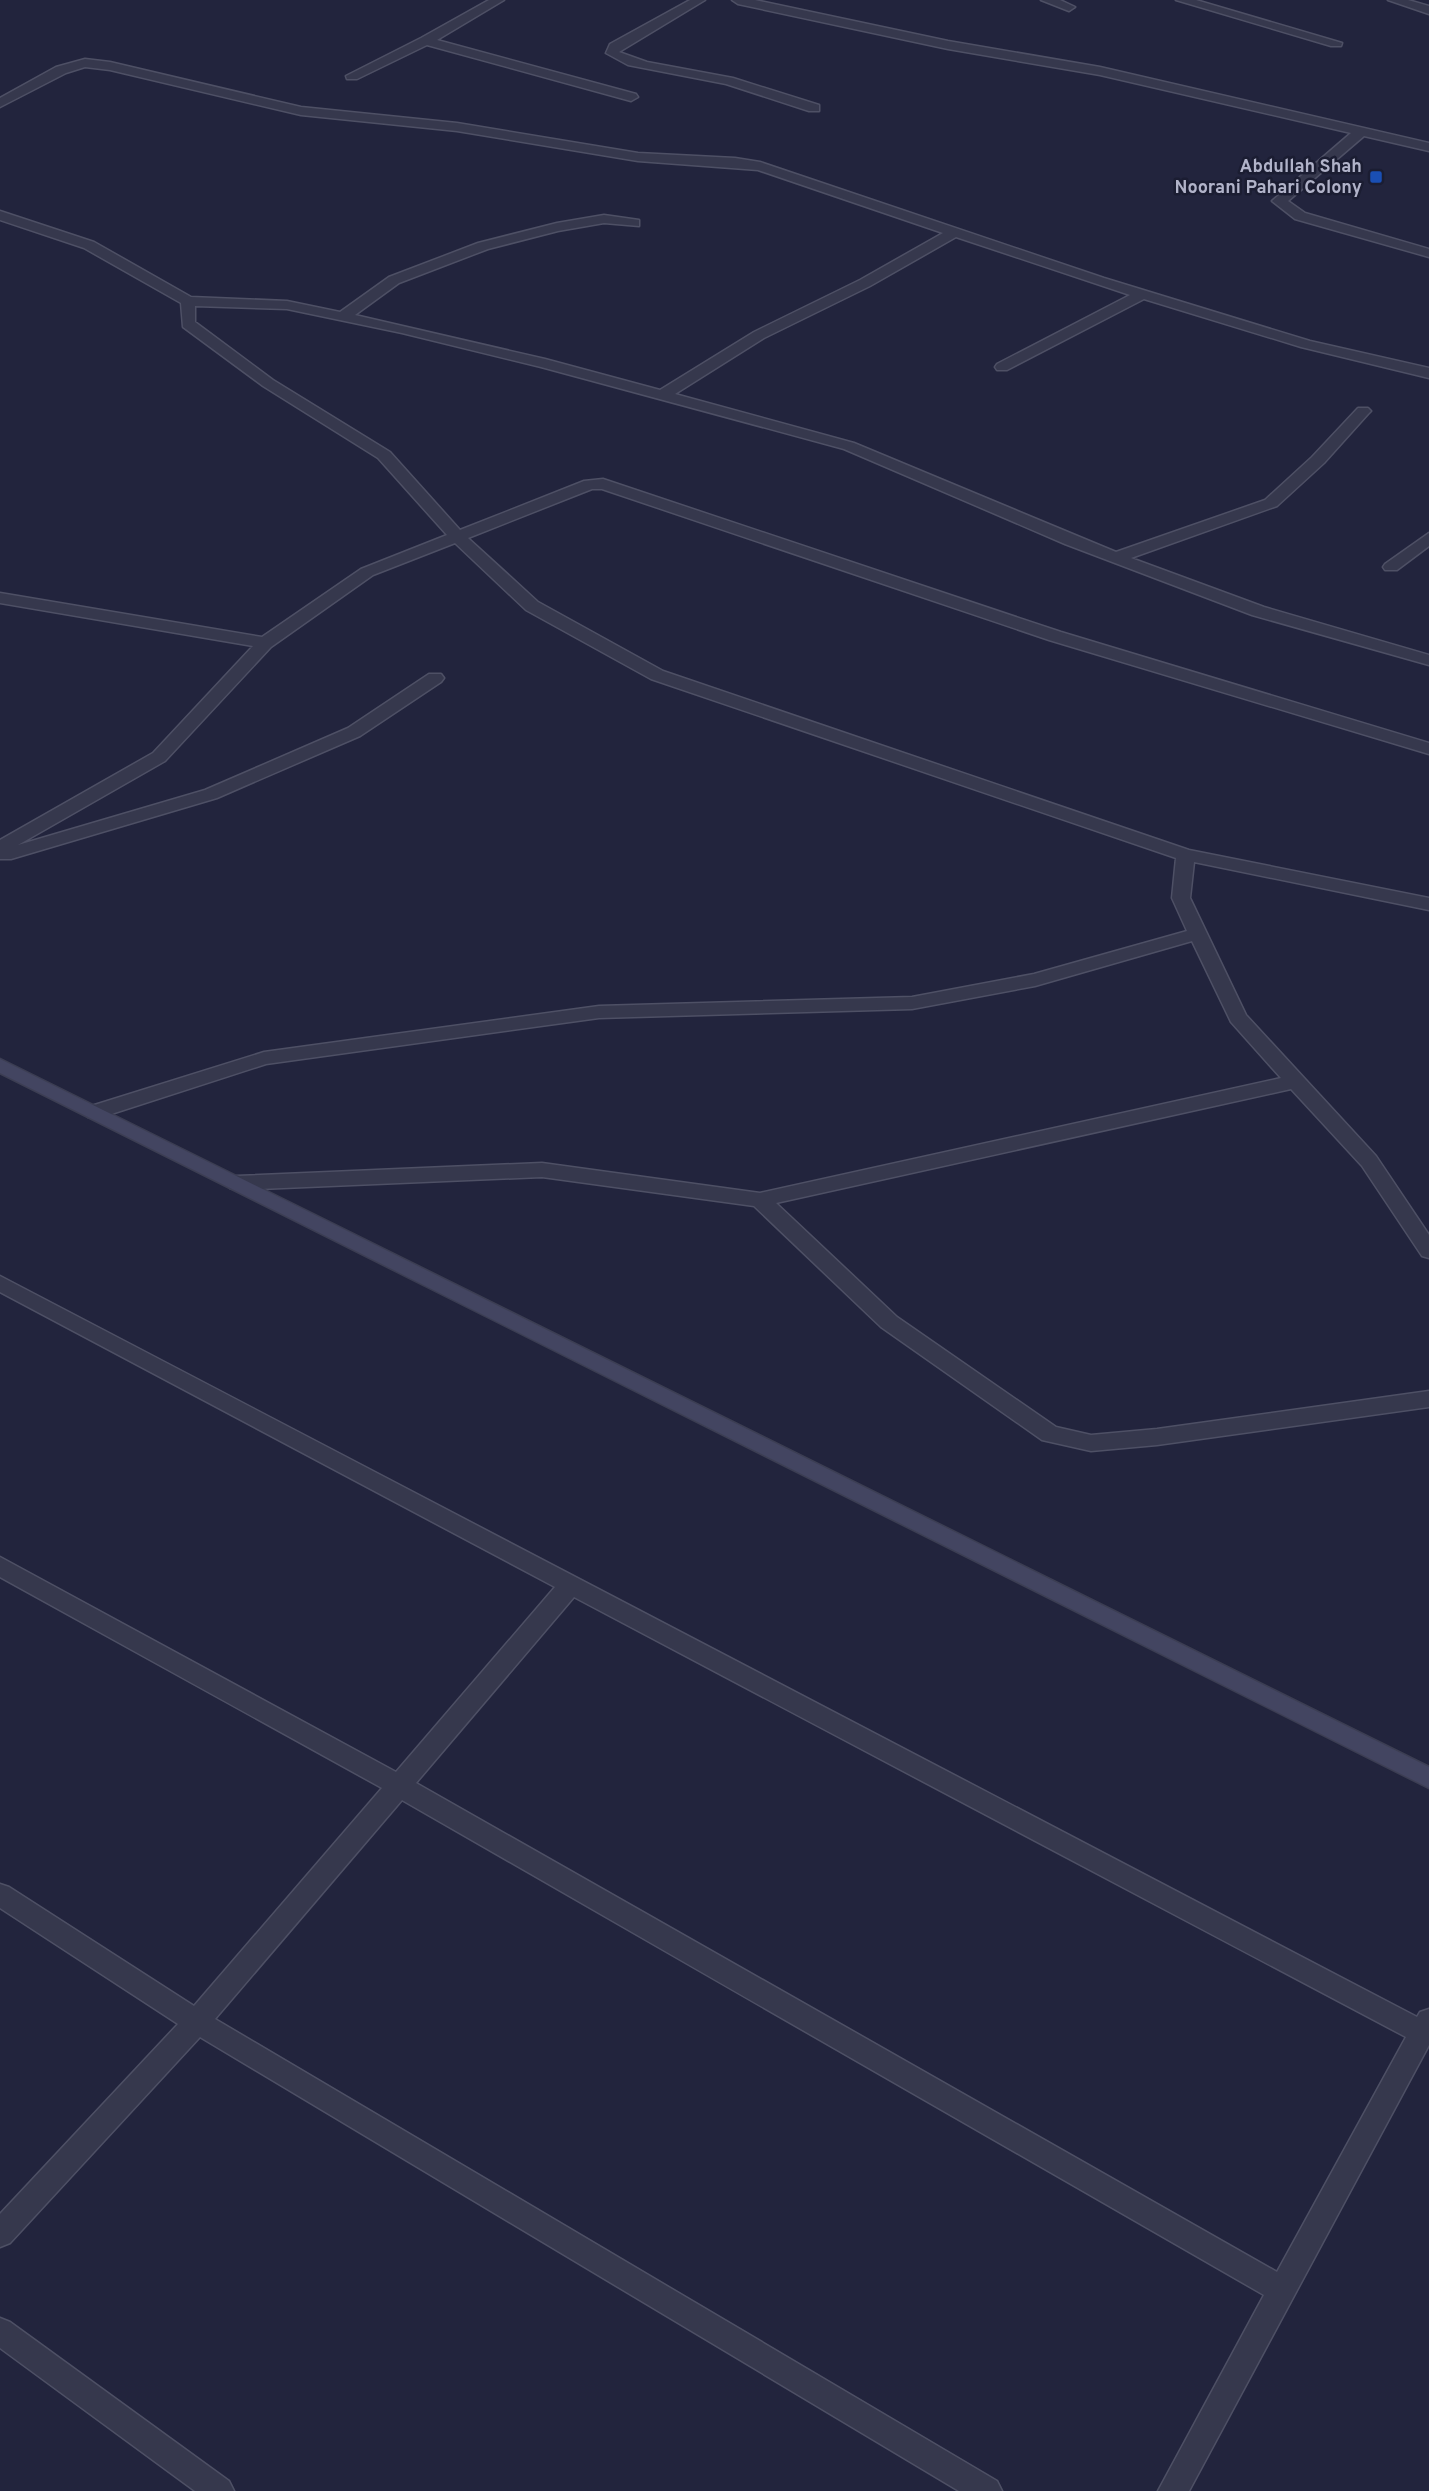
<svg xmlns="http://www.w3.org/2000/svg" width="1429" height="2491" viewBox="0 0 1429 2491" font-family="Overpass,sans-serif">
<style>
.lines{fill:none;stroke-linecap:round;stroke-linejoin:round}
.street-casing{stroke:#4e5065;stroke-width:3}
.secondary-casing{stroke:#3c3e53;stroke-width:3}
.street{fill:#36384d;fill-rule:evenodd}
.secondary{fill:#434561;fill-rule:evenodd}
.transit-dot{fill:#1a4fb4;stroke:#1b1d32;stroke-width:2.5}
.labels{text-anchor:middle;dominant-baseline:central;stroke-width:5;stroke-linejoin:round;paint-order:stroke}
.far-poi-label{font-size:18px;font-weight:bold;fill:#b1b3c9;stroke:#1b1d32;text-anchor:end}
</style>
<rect width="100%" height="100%" fill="#22243d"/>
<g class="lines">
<g class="street-casing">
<g id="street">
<path d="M489 0H504L437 40 636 94 638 97 631 101 427 45 357 79H347L346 76 421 38Z"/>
<path d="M690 0H705L619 52 647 62 733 78 819 105V111H809L726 84 628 65 606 53 610 44Z"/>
<path d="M732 0H755L948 41 1100 67 1429 143V151L1364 136 1288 201 1305 213 1429 249V257L1295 219 1272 201 1351 133 1100 75 948 49 738 4Z"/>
<path d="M1041 0H1060L1075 7 1069 11Z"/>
<path d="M1176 0H1196L1342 43 1341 46H1331Z"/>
<path d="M1388 0H1408L1429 6V14Z"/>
<path d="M85 59 110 62 301 107 457 123 638 153 735 158 760 162 1104 278 1310 341 1429 368V378L1301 347 1144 299 1007 370H997L995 367 997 364 1130 295 956 237 870 286 764 338 675 394 854 443 1116 552 1265 500 1312 457 1358 408H1368L1371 411 1368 414 1324 463 1277 506 1131 558 1264 607 1429 655V665L1252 615 1065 544 844 449 541 367 402 333 287 309 195 306V322L273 380 390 452 460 530 584 481 603 479 1061 632 1429 743V754L1049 640 602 489H592L468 538 538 602 663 671 1189 850 1429 898V910L1194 862 1190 898 1246 1015 1376 1156 1429 1235V1258L1422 1256 1362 1166 1291 1089 776 1203 897 1317 1056 1427 1091 1435 1157 1429 1429 1391V1407L1157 1445 1091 1451 1042 1440 881 1327 754 1206 542 1177 237 1190 230 1188 227 1183 230 1178 237 1176 542 1163 760 1193 1281 1078 1231 1022 1192 941 1035 986 912 1009 599 1018 266 1064 102 1117H88L85 1112 88 1107 264 1052 599 1006 912 997 1034 974 1187 931 1172 898 1176 858 651 679 526 610 455 543 373 575 271 647 165 761 18 845 205 790 348 728 429 674H441L444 678 441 682 360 736 217 798 11 859H0V840L153 753 253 646 0 603V593L262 637 361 569 447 535 378 458 263 386 183 327 181 303 84 248 0 220V211L94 242 191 297 287 301 340 312 389 277 478 243 557 223 604 215 639 220V226L604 223 558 231 488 249 399 283 355 315 545 359 660 390 754 332 860 280 943 233 758 170 638 161 457 131 301 115 110 70 85 67 66 73 0 107V98L56 67Z"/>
<path d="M1429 533V546L1397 570H1385L1383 567 1385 564Z"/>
<path d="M0 1276 1417 2017 1420 2012 1429 2009V2045L1189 2491H1158L1264 2295 402 1800 215 2019 997 2481 1002 2491H959L200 2037 10 2243 0 2247V2214L178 2024 0 1908V1884L9 1887 194 2006 382 1788 0 1577V1557L396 1772 555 1587 0 1292ZM574 1597 1406 2037 1277 2272 416 1783Z"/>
<path d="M0 2318 10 2322 229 2481 234 2491H195L0 2348Z"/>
</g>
</g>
<g class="secondary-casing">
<path id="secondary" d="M0 1059 1429 1767V1788L0 1073Z"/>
</g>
<use href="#street" class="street"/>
<use href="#secondary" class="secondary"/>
</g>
<rect class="transit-dot" x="1369" y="170" width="14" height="14" rx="3.5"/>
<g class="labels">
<g class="far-poi-label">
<text x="1362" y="167">Abdullah Shah<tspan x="1362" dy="21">Noorani Pahari Colony</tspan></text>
</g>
</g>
</svg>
